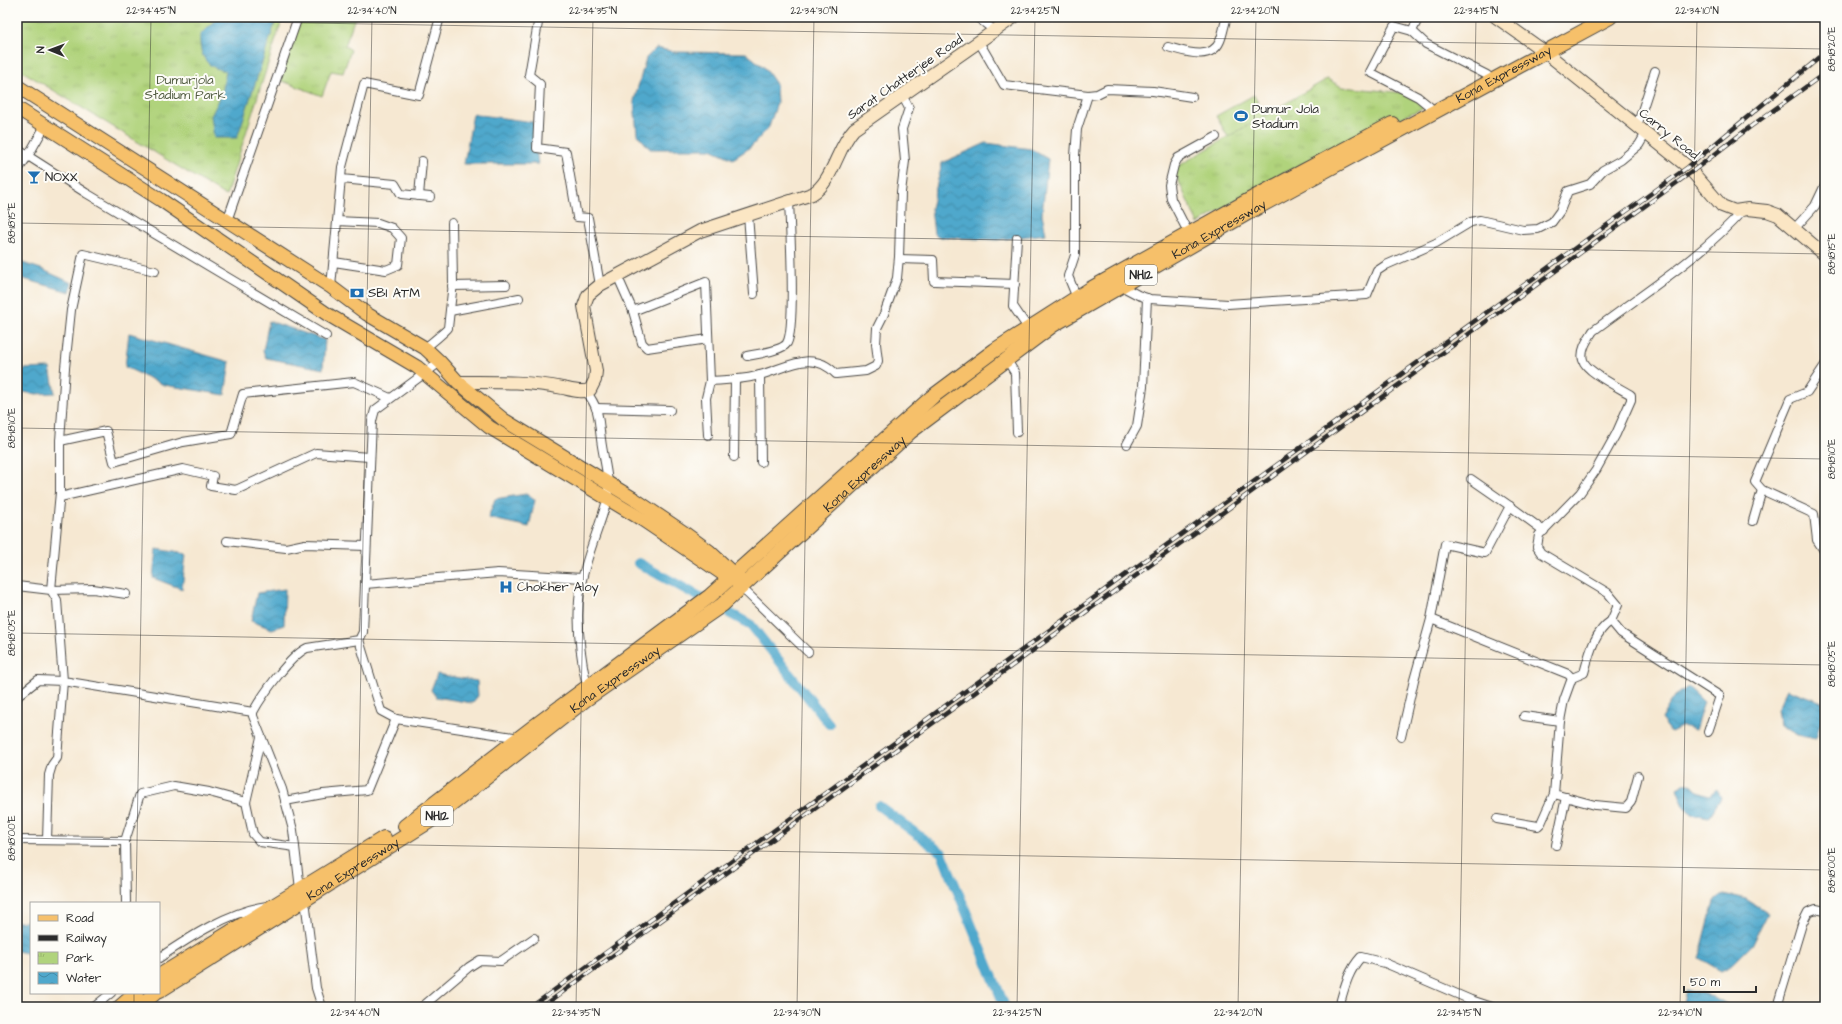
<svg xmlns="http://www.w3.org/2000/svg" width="1842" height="1024" viewBox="0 0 1842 1024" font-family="'Architects Daughter',sans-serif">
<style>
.grass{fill:#b0d37c;stroke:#6e7f54}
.park{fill:url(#park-tufts);stroke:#6e7f54}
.water{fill:url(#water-waves);stroke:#3d6a7c}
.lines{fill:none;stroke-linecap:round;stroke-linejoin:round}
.canal{stroke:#4fa8cc;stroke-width:10}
.minor-casing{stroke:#494744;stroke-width:10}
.secondary-casing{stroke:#494744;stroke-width:14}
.primary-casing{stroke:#494744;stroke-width:15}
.trunk-casing{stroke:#494744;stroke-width:16}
.minor{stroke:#fff;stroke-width:8}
.secondary{stroke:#fbe6c4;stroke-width:12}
.primary{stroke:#f6c06b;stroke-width:13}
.trunk{stroke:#f6c06b;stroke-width:14}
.rail-casing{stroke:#2b2b2b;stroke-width:4.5}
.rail{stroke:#fdfcf7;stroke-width:3;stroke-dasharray:9;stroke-linecap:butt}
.ticks{fill:none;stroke:#2b2b2b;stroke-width:1;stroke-opacity:0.45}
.labels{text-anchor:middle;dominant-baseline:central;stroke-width:4;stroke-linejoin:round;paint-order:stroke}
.shield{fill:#fdfcf7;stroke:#6a6a68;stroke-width:1}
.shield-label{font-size:12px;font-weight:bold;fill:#2b2b2b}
.street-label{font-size:13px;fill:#2b2b2b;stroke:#fdfcf7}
.park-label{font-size:13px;fill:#535d43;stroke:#fdfcf7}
.poi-label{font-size:13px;fill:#2b2b2b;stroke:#fdfcf7;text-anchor:start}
.neatline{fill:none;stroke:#2b2b2b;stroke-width:1.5}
.ticks-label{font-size:10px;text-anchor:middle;fill:#2b2b2b}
</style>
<defs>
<pattern id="park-tufts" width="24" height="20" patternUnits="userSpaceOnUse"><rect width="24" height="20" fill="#b0d37c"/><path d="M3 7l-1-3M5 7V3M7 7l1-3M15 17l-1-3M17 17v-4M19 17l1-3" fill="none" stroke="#98b56b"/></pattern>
<pattern id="water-waves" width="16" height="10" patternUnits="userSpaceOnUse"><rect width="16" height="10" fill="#4fa8cc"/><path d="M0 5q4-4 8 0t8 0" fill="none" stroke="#4289a6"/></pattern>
</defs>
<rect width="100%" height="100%" fill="#fdfcf7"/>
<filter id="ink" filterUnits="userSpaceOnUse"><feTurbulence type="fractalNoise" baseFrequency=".025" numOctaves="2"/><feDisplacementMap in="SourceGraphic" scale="8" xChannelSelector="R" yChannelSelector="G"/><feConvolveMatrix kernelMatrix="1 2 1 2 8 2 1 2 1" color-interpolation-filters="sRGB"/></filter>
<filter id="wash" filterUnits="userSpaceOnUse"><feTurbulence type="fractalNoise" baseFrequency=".012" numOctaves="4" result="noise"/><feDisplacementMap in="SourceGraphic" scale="16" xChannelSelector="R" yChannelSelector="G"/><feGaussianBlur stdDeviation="0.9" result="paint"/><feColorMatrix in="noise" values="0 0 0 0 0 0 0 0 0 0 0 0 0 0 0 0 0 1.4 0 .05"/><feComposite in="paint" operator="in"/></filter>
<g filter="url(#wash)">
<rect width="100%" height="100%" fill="#f6e8d2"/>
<path class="grass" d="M1254 95 1265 116 1228 137 1216 116Z"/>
<g class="park">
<path d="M17 17H283L226 196 17 68Z"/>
<path d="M301 17H355L345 46 351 50 343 73 331 71 322 96 280 80Z"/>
<path d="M1327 79 1342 87 1406 93 1427 106 1273 178 1198 224 1173 169Z"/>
</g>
<g class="water">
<path d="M218 17H277L237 138H214L211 116 222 94 226 71C205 68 199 54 200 35Z"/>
<path d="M656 48 675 52 746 53 765 68 776 84 777 103 769 127 751 147 733 159 711 149H650L637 134 634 101 646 58Z"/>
<path d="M473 114 533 122 538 164H464Z"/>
<path d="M986 143 1031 149 1048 159 1042 214 1046 234 997 240 940 237 934 234 931 208 942 163Z"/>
<path d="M17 261 41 269 72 283 70 292 17 277Z"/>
<path d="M269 321 325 340 323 369 266 358 263 351Z"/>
<path d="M129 333 230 362 225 395 164 385 125 367Z"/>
<path d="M50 368 55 393 35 394 17 391 24 369Z"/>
<path d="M526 494 535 500 529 527 488 518 495 499Z"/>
<path d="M156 549 186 554 182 589 153 578Z"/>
<path d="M285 589 284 625 272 629 251 621 257 593Z"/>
<path d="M437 674 477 681 478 696 472 703 436 697 431 690Z"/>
<path d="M1688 687 1704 702 1695 730 1683 726 1671 732 1661 719 1674 696Z"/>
<path d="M1787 689 1822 702 1823 715 1816 738 1797 735 1780 725 1777 710Z"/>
<path d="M1686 783 1693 785 1696 790 1709 795 1717 789 1721 798 1709 817 1691 814 1683 804 1677 788Z"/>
<path d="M1724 894 1746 899 1768 913 1752 945 1731 966 1721 971 1699 958 1714 901Z"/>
<path d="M27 921 31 925V954L17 951V922Z"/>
<path d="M1686 990 1714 997 1732 1007H1682Z"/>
</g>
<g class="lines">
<g class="canal">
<path d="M638 563 751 625 829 724"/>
<path d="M879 806 942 853 1005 1007"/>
</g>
</g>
</g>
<g filter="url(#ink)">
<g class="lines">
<g class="minor-casing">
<g id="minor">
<path d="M539 17 529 75 540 84 537 148 566 152 577 217 588 218 600 285"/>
<path d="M977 17 995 31"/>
<path d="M1419 17 1412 31 1394 26 1370 72 1418 97 1429 106"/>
<path d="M1412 31 1426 44 1487 75"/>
<path d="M979 42 1004 85 1088 95 1097 94 1107 89 1153 91 1192 97"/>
<path d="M1168 47C1184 51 1211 62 1220 41 1223 34 1224 25 1227 17"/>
<path d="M1637 126 1655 71"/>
<path d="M17 149 86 193 326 336"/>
<path d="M17 171 28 156 45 126"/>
<path d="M341 179 395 184 401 194 430 197"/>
<path d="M419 196 422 161"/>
<path d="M748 215 754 294"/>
<path d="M227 221 298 17"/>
<path d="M1795 228 1815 206 1825 185"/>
<path d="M1189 234 1171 199 1169 185 1174 165 1178 158 1216 137"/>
<path d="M1017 238 1013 306 1028 328"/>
<path d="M899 259 933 260 934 281 1015 284"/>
<path d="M334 262 386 270 398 265 401 238 392 228 378 223 337 221"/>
<path d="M617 275 633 311 706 282 710 381 706 398 708 435"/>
<path d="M452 286 506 285"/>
<path d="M1121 286 1138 295 1150 299 1228 304 1367 295 1377 271 1386 265 1436 243 1471 222 1480 220 1523 230 1538 229 1552 222 1560 211 1568 191 1590 184 1603 170 1621 160 1639 145 1646 133"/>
<path d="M331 287 342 167 364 84 419 95 440 17"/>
<path d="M1077 298 1068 276 1075 255V156L1077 129 1088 95"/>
<path d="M450 311 519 298"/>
<path d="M633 311 642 343 647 348 708 339"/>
<path d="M425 348C429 345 447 330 448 328L453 283 452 223"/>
<path d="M747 356C756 354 782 351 787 343 796 327 790 226 789 201"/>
<path d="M1007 360 1015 373 1017 432"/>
<path d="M1825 365 1807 392 1790 399 1755 482 1762 490 1814 514 1817 540 1825 552"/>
<path d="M760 375 761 462"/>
<path d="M710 381C725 380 741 380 756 376 784 370 811 347 836 374L866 371 876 366 878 361 876 344 877 328 884 314 897 278 899 257 901 192 905 161 902 129 909 108 902 95"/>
<path d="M586 391C600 410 598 417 601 439 603 458 611 481 607 500 599 530 585 558 580 590 576 622 580 655 587 687"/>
<path d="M596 408 670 410"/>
<path d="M60 441 106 431 114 462 183 442 231 434 243 394 354 382 390 398"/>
<path d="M1127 444 1137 426 1143 387 1147 298"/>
<path d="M734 457 735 379"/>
<path d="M1471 479 1510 506"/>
<path d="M60 497 183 469 213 476 211 486 236 490 316 453 369 457"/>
<path d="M1753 521 1762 490"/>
<path d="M227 541 286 548 305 544 366 546"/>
<path d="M365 584 498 573 582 578"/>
<path d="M17 586 51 590 57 600 63 681 253 712"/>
<path d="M740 589 747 593 808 652"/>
<path d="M126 594 93 589 51 590 60 492V441L65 368 71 310 83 254 155 271"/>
<path d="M1431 619 1445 544 1485 553 1510 506 1544 531"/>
<path d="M359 640 381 711 396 719 520 738"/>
<path d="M17 699 18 696 38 680 63 681 57 758 52 765 49 775 47 840"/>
<path d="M1524 716 1560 721 1564 700 1572 678 1584 673C1589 655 1594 632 1611 621"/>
<path d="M1560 721 1554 794 1595 805 1626 808 1631 802 1638 776"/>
<path d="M1708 732 1720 696 1621 633 1611 621 1618 605 1608 593 1541 553 1537 547 1539 535 1580 493 1596 470 1616 434 1631 400V395C1620 388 1586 372 1583 360 1580 350 1588 339 1593 331 1645 292 1700 258 1743 210"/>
<path d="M261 737 246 802 253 834 260 842 295 847"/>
<path d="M1401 737 1414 680 1431 619 1568 674 1572 678"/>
<path d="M285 801 323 794 367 790 396 719"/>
<path d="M1497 819 1538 826 1541 823 1554 794"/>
<path d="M17 840 125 841"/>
<path d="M1556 845 1566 797"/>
<path d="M126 903 125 841 140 794 174 786 209 792 246 802"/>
<path d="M159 958C190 937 230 911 267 906"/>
<path d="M94 1007 111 993"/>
<path d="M322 1007 316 988 306 908 300 889 293 830 282 789 253 716V712C263 694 290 656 307 648L359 640 363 632 372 421 375 410 440 362"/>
<path d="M422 1007 469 967 480 960 501 961 534 938"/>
<path d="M1339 1007C1344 989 1348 971 1361 957L1385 963 1471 1000 1492 1007"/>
<path d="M1777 1007 1802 924 1808 912 1816 909 1825 911"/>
</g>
</g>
<g class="secondary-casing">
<g id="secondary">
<path d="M1496 17 1545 52 1688 167 1722 206 1735 211 1748 209 1767 211 1778 215 1825 255"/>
<path d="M458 382C493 382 528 381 563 388 572 390 581 393 590 390L595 380 596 371 584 306 588 295 600 285 700 231 812 194C833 182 837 147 854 129L1014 17"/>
</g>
</g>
<g class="primary-casing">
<g id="primary">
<path d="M17 86 331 287 367 314 425 348 440 362 458 382 504 420 634 499 683 532 709 551 741 581"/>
<path d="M17 108 161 200 327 314 417 367 489 427 643 520 732 580"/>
</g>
</g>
<g class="trunk-casing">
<g id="trunk">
<path d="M405 826 536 725 710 596 932 397 995 350 1092 288 1251 199 1392 124"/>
<path d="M159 976 384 838"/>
<path id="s1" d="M159 991 433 819 585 700 722 605 910 432 1053 325 1258 207 1610 17"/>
<path d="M120 1007 136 993"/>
<path d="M139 1007 155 993"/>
</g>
</g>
<use href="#minor" class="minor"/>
<use href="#secondary" class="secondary"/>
<use href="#primary" class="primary"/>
<use href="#trunk" class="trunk"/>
<g class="rail-casing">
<g id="rail">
<path d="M531 1007 1582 243 1688 167 1722 138 1825 53"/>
<path d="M542 1007 1693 171 1750 127 1825 73"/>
</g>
</g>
<use href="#rail" class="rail"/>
</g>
</g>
<path class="ticks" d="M17 18 1825 49M17 223 1825 254M17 428 1825 459M17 633 1825 665M17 838 1825 870M136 903 151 17M134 1007V993M355 1007 372 17M576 1007 593 17M797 1007 814 17M1017 1007 1035 17M1238 1007 1256 17M1459 1007 1476 17M1680 1007 1697 17"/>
<defs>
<g id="stadium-bare" transform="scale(1.08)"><path d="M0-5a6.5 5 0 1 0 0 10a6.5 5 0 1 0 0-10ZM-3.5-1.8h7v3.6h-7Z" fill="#1f6fb2" stroke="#fdfcf7" stroke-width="2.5" paint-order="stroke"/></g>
<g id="bar-bare" transform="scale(1.08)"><path d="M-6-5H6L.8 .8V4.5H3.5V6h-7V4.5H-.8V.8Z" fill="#1f6fb2" stroke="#fdfcf7" stroke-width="2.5" paint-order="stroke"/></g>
<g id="bank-bare" transform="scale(1.08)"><path d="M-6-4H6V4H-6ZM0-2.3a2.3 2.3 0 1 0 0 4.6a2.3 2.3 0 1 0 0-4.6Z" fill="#1f6fb2" stroke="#fdfcf7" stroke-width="2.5" paint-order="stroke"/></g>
<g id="hospital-bare" transform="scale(1.08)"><path d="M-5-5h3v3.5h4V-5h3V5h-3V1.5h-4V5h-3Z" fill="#1f6fb2" stroke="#fdfcf7" stroke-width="2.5" paint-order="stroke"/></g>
</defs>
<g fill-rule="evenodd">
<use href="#stadium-bare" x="1241" y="116"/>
<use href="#bar-bare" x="34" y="177"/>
<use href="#bank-bare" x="357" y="293"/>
<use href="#hospital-bare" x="506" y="587"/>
</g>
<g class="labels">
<g class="shield">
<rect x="1125" y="265" width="32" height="20" rx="3"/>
<rect x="421" y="806" width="32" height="20" rx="3"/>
</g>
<g class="shield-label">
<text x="1141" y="275">NH12</text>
<text x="437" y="816">NH12</text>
</g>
<g class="street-label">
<text stroke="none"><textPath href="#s1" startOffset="1633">Kona Expressway</textPath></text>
<text transform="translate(905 77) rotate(-35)">Sarat Chatterjee Road</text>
<text transform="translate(1669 134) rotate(39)">Carry Road</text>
<text stroke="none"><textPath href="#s1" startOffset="1309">Kona Expressway</textPath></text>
<text stroke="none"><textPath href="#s1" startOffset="877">Kona Expressway</textPath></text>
<text stroke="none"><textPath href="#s1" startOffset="553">Kona Expressway</textPath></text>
<text stroke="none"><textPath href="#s1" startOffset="229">Kona Expressway</textPath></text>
</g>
<g class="park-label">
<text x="185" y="80">Dumurjola<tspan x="185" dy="15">Stadium Park</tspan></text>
</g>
<g class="poi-label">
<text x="1252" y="109">Dumur Jola<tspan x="1252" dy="15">Stadium</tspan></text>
<text x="45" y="177">NOXX</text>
<text x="368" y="293">SBI ATM</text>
<text x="517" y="587">Chokher Aloy</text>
</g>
</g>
<rect width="1842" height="1024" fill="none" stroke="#fdfcf7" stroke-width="44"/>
<rect x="30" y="902" width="130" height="92" fill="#fdfcf7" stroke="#a9a8a5"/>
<rect x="38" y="915" width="20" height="6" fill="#f6c06b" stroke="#a9a8a5"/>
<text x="66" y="922" font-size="12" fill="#2b2b2b">Road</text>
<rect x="38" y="935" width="20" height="6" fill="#2b2b2b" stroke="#a9a8a5"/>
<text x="66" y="942" font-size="12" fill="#2b2b2b">Railway</text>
<rect x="38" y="952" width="20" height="12" fill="url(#park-tufts)" stroke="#a9a8a5"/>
<text x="66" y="962" font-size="12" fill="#2b2b2b">Park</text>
<rect x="38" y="972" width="20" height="12" fill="url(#water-waves)" stroke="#a9a8a5"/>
<text x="66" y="982" font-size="12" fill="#2b2b2b">Water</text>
<g transform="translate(50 50) rotate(271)" stroke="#fdfcf7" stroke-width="3" paint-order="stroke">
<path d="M0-3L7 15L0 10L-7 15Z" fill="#2b2b2b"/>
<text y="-6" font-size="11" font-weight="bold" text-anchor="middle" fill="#2b2b2b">N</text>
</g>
<path d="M1684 986v6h72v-6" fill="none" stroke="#2b2b2b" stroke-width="2"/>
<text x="1690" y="986" font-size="12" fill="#2b2b2b" stroke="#fdfcf7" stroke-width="3" paint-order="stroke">50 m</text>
<rect x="22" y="22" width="1798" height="980" class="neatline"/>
<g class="ticks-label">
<text x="151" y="14">22°34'45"N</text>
<text x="372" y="14">22°34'40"N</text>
<text x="593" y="14">22°34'35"N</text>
<text x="814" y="14">22°34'30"N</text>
<text x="1035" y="14">22°34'25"N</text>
<text x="1255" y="14">22°34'20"N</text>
<text x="1476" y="14">22°34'15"N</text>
<text x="1697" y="14">22°34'10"N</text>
<text transform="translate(1831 49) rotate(-90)" y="4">88°18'20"E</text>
<text transform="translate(11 223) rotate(-90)" y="4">88°18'15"E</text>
<text transform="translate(1831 254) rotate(-90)" y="4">88°18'15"E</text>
<text transform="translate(11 428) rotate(-90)" y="4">88°18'10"E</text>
<text transform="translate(1831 459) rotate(-90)" y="4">88°18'10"E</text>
<text transform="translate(11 633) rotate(-90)" y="4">88°18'05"E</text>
<text transform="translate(1831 664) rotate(-90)" y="4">88°18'05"E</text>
<text transform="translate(11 838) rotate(-90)" y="4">88°18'00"E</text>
<text transform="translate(1831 870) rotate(-90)" y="4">88°18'00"E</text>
<text x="355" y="1016">22°34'40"N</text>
<text x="576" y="1016">22°34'35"N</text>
<text x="797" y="1016">22°34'30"N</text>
<text x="1017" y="1016">22°34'25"N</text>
<text x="1238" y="1016">22°34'20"N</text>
<text x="1459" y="1016">22°34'15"N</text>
<text x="1680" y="1016">22°34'10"N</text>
</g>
</svg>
